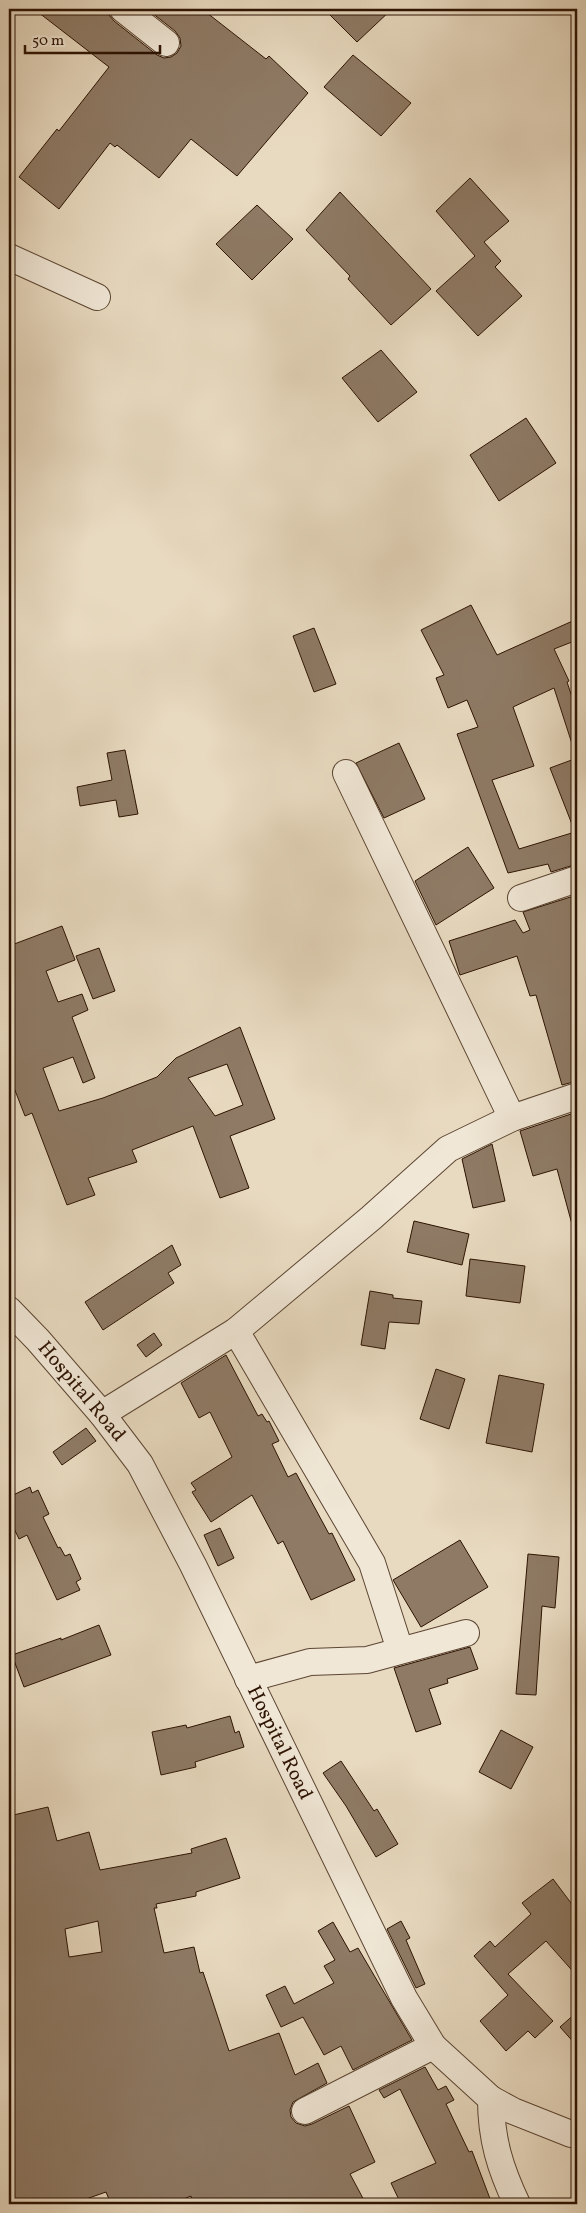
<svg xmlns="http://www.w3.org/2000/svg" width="586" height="2213" viewBox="0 0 586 2213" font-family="Vollkorn,serif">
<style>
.building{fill:#8e7a65;stroke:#2d1302;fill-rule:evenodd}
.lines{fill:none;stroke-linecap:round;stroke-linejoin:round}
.minor-casing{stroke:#5c4532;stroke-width:28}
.minor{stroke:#f0e7d6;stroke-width:26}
.labels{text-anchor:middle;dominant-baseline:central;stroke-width:4;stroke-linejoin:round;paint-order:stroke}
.street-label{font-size:20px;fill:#2d1302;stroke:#f0e7d6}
</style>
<rect width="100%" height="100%" fill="#e8dac0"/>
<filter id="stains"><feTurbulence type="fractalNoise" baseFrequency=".004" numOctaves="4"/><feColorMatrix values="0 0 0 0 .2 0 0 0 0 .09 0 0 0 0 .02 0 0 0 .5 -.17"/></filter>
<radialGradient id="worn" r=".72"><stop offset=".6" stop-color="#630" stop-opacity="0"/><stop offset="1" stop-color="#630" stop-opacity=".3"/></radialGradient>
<g class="building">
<path d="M34 9H108L109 15 114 21 157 55 164 58 171 57 177 53 181 46 180 38 175 31 147 9H202L266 59 269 56 308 93 237 176 191 139 159 178 117 145 115 147 110 143 59 209 19 177 57 129 59 131 109 67Z"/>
<path d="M324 9H392L357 42Z"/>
<path d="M353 55 411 103 381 136 324 87Z"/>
<path d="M470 178 509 221 484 242 501 261 495 267 522 296 478 336 436 291 475 256 436 211Z"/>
<path d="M340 192 431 289 391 325 348 279 350 276 306 230Z"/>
<path d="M257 205 293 239 252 280 216 244Z"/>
<path d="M381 350 417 392 378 422 342 378Z"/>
<path d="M526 418 556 463 499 501 470 455Z"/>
<path d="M471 605 497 655 577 619V640L554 649 569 681 567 682 577 712V749L574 750 554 688 513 707 534 766 492 780 519 849 575 832 550 768 577 758V864L551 872 548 864 508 873 457 734 478 727 467 700 448 708 436 678 444 675 421 630Z"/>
<path d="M314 628 336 684 314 692 293 636Z"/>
<path d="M399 743 425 799 384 818 356 763Z"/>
<path d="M125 750 138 814 119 817 116 800 80 806 77 787 112 780 107 753Z"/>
<path d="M468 847 494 888 436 925 415 881Z"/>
<path d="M577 895V1081L562 1085 536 995 530 996 517 956 460 975 449 941 515 920 523 933 530 930 523 912Z"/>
<path d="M62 926 75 960 46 971 58 1002 82 994 88 1010 72 1017 95 1078 83 1083 73 1057 43 1068 59 1111 103 1098 157 1077 176 1058 240 1027 275 1119 230 1136 249 1188 220 1198 193 1126 132 1150 137 1162 88 1178 95 1195 67 1205 32 1113 25 1116 9 1075V967L14 965 9 946ZM227 1064 243 1105 215 1116 188 1078Z"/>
<path d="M99 948 115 991 93 999 76 956Z"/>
<path d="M577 1112V1227L573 1228 557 1169 533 1176 520 1131Z"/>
<path d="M492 1144 505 1201 473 1208 462 1159Z"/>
<path d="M414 1221 469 1234 462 1265 407 1252Z"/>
<path d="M172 1245 181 1265 168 1273 174 1283 103 1330 85 1302Z"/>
<path d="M470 1259 525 1266 520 1303 466 1296Z"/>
<path d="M370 1291 393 1295V1298L422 1301 419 1324 389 1322 385 1349 361 1345Z"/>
<path d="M154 1333 162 1345 146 1357 137 1345Z"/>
<path d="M226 1355 258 1416 262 1414 267 1422 269 1421 279 1441 272 1444 288 1477 296 1473 329 1534 332 1533 355 1580 311 1600 283 1541 278 1544 252 1495 211 1522 192 1492 196 1490 191 1483 232 1457 210 1412 199 1418 181 1383Z"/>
<path d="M436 1369 465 1379 449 1429 420 1419Z"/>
<path d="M499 1375 544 1384 532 1452 486 1443Z"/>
<path d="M86 1428 96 1441 62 1465 53 1452Z"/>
<path d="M30 1487 32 1493 38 1490 49 1514 43 1517 58 1548 60 1547 65 1556 70 1554 81 1579 76 1582 80 1590 57 1600 27 1535 19 1539 9 1518V1497Z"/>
<path d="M220 1528 234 1558 218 1566 204 1535Z"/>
<path d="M460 1540 488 1587 421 1627 393 1580Z"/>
<path d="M528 1554 559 1557 555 1608 542 1606 536 1695 516 1694Z"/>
<path d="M99 1625 111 1655 24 1687 12 1655 61 1638V1640Z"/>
<path d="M470 1647 478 1669 447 1679 448 1683 429 1689 441 1724 416 1732 394 1668Z"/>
<path d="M230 1716 235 1733 239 1731 244 1747 195 1762 196 1767 161 1775 152 1732 186 1725 187 1728Z"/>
<path d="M501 1730 533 1747 511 1789 479 1772Z"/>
<path d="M341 1761 374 1811 377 1809 398 1844 376 1857 346 1806 323 1773Z"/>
<path d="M48 1807 57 1841 89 1832 100 1870 192 1853 191 1849 226 1838 240 1878 196 1892V1896L156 1904 157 1908H154L164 1953 194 1947 200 1973 203 1972 229 2051 279 2033 295 2075 318 2063 327 2083 293 2102 290 2110 291 2117 296 2123 305 2126 312 2124 349 2106 375 2162 350 2174 366 2204H193L191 2196 171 2204H111L106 2192 72 2204H9V1816ZM98 1921 102 1952 69 1957 65 1929Z"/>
<path d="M553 1879 577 1911V1976L546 1941 508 1974 553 2021 535 2038 528 2031 506 2051 480 2021 508 1995 474 1956 490 1941 495 1947 531 1914 522 1903Z"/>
<path d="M401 1921 410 1938 406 1940 425 1984 416 1988 387 1929Z"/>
<path d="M333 1922 350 1952 358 1948 412 2040 353 2070 341 2046 324 2055 303 2017 281 2027 266 1995 285 1986 294 2004 334 1983 324 1966 335 1960 318 1931Z"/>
<path d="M577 2012V2046L560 2027Z"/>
<path d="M425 2067 438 2090 446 2086 454 2100 446 2104 469 2152 472 2151 492 2204H401L391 2183 436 2163 400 2089 384 2098 379 2090Z"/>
</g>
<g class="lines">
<g class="minor-casing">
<g id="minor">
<path d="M123 9 166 43"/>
<path d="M9 257 97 297"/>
<path d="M346 773 512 1118"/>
<path d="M521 898 577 879"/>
<path d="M9 1310 38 1340 102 1414 140 1464 193 1565 404 1998 433 2046 491 2099 513 2111 571 2134"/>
<path d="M236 1331 372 1563 400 1650"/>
<path d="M102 1414 236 1331 371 1218 448 1149 512 1118 577 1096"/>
<path d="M248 1679 310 1662 367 1660 466 1633"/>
<path d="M491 2099C491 2139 500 2168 517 2204"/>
<path d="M305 2111 433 2046"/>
</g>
</g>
<use href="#minor" class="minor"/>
</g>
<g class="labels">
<g class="street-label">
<text transform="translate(81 1392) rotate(50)">Hospital Road</text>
<text transform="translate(279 1743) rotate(64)">Hospital Road</text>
</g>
</g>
<rect width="586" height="2213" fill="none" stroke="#e8dac0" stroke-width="30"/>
<rect x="10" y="10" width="566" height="2193" fill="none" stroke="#2d1302" stroke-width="2.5"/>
<rect x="15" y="15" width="556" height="2183" fill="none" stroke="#2d1302"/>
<path d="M25 45v8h135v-8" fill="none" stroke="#2d1302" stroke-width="2.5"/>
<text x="32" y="45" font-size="15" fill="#2d1302" stroke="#f0e7d6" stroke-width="4" paint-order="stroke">50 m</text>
<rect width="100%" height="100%" filter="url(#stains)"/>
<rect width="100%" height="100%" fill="url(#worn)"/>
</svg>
